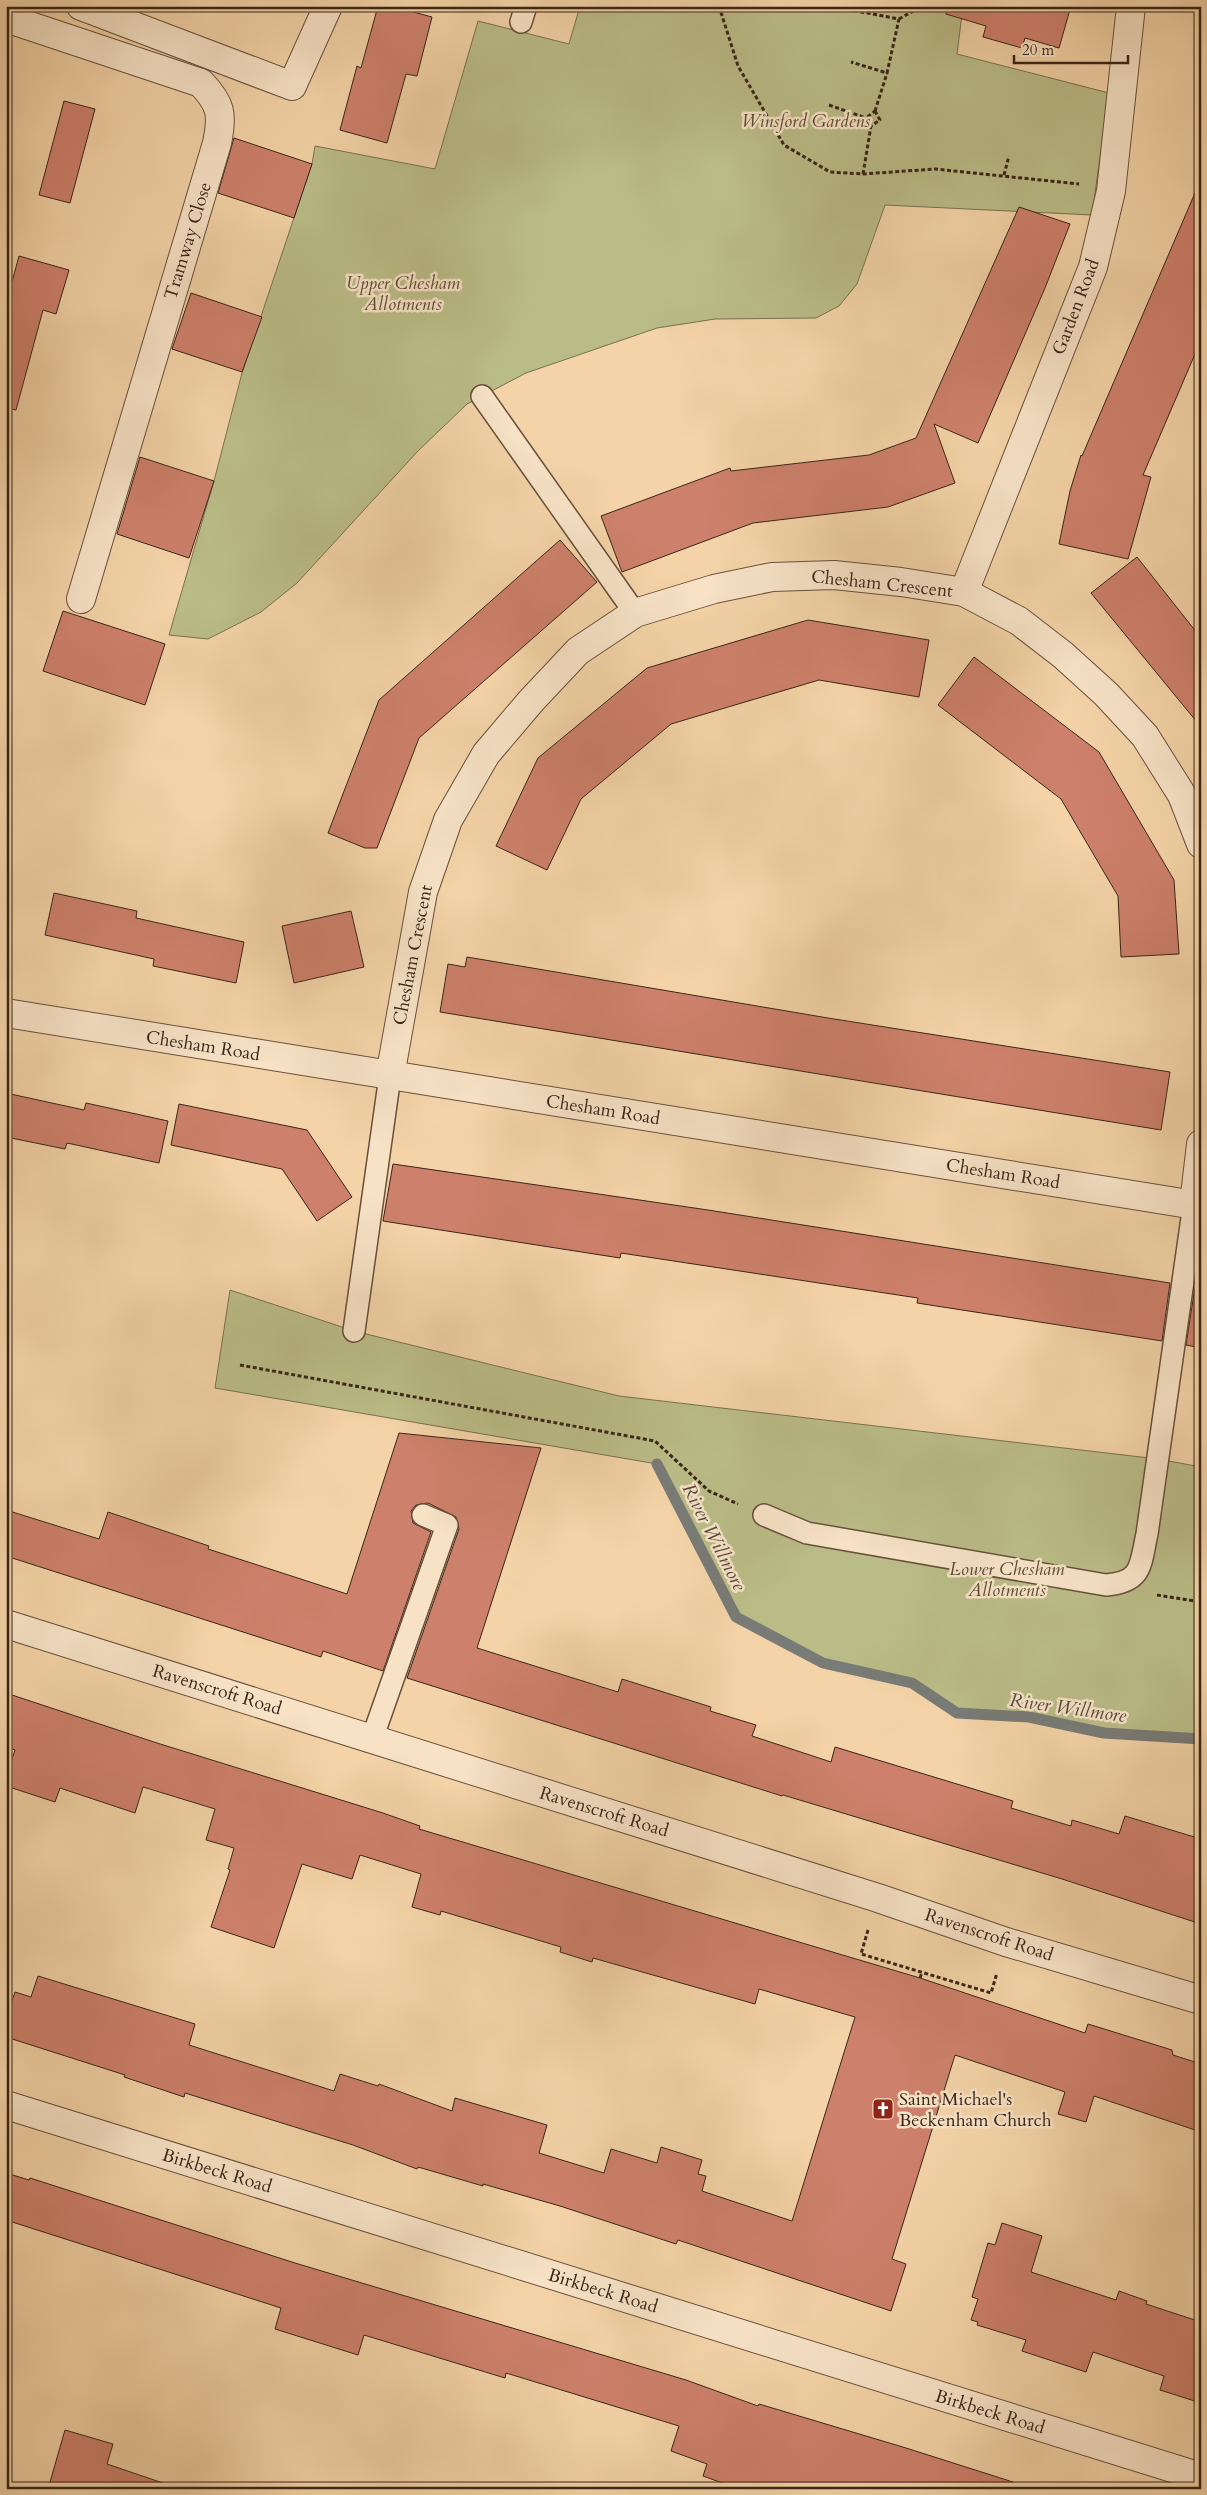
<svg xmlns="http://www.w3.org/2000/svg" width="1207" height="2495" viewBox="0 0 1207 2495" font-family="Cardo,serif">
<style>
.green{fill:#babc87;stroke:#7a7050}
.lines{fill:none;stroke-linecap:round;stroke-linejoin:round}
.stream{stroke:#787b76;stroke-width:11}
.building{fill:#cd806b;stroke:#392519}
.service-casing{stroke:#68503c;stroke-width:24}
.minor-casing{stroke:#68503c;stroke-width:30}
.path{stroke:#392519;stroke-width:3;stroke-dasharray:4 2.5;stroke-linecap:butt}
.service{stroke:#f7e2c6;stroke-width:21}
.minor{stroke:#f7e2c6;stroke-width:28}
.labels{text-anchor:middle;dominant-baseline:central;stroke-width:5;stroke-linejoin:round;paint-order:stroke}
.park-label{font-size:18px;font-style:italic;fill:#594b34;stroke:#f7e2c6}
.street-label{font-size:18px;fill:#392519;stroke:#f7e2c6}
.poi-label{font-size:18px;fill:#392519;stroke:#f7e2c6;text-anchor:start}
.water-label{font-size:19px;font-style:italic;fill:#534940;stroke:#f7e2c6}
</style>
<rect width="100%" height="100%" fill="#f3d3a7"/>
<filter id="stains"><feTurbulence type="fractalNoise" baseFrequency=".004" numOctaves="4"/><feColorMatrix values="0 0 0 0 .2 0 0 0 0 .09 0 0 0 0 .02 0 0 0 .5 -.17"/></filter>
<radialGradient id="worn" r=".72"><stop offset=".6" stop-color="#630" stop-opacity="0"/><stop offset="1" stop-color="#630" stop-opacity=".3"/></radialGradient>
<g class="green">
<path d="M580 6H963L957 54 1109 93 1092 215 885 205 857 284 839 306 816 318 715 319 657 328 526 373 467 404 418 451 297 583 261 612 208 639 169 635 214 481 242 373 312 164 315 146 435 169 478 21 569 44Z"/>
<path d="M230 1290 354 1331 619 1396 1158 1459 1201 1467V1739L1104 1733 1029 1717 957 1713 912 1683 823 1663 736 1617 657 1464 215 1388Z"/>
</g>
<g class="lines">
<path class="stream" d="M657 1464 736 1617 823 1663 912 1683 957 1713 1029 1717 1104 1733 1201 1739"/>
</g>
<g class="building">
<path d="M378 6H391L432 17 417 76 406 74 387 143 340 130 357 66 361 68Z"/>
<path d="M947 6H1071L1059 48 1025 38 1022 48 983 37 986 26 946 14Z"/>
<path d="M64 101 95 109 70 203 39 195Z"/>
<path d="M234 138 312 164 294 218 218 193Z"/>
<path d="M1201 179V340L1143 475 1151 477 1128 559 1059 544 1070 491 1081 455 1082 456Z"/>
<path d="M1019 207 1070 224 1045 288 978 443 934 424 955 483 888 507 753 523 622 572 601 516 730 468 731 471 869 455 916 438Z"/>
<path d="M19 256 69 270 56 314 43 310 16 410 6 408V304Z"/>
<path d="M191 293 262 317 242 372 172 349Z"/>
<path d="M140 457 214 481 189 558 117 534Z"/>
<path d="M560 540 597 582 419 738 377 848H365L328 833 379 700Z"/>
<path d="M1137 557 1201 638V727L1091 593Z"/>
<path d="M63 611 165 644 145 705 43 671Z"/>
<path d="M808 620 929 640 919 697 819 680 671 724 581 799 547 870 496 846 538 758 647 668Z"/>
<path d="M974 657 1099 752 1174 880 1179 954 1121 957 1118 896 1061 799 938 705Z"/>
<path d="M54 893 137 911 136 918 244 942 236 983 153 966 154 959 45 935Z"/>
<path d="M351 911 364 967 294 983 282 926Z"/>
<path d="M467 957 828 1018 1170 1072 1161 1130 440 1012 448 964 465 967Z"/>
<path d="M6 1093 84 1110 86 1103 168 1121 159 1163 67 1143 65 1149 6 1137Z"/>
<path d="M179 1104 307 1130 352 1197 317 1221 282 1169 171 1145Z"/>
<path d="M393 1164 708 1210 1170 1283 1162 1341 917 1303 918 1298 621 1253 620 1258 383 1221Z"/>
<path d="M1195 1287 1201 1288V1348L1186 1345Z"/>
<path d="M399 1433 541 1448 477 1648 618 1692 622 1679 711 1707 710 1711 756 1725 752 1736 831 1762 835 1747 1013 1801 1011 1808 1071 1826 1072 1820 1119 1834 1125 1816 1201 1839V1924L1062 1879 783 1795 782 1796 407 1678 459 1529 456 1517 428 1503 416 1505 411 1511 413 1523 431 1532 383 1671 323 1651 321 1657 6 1556V1510L99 1539 108 1512 209 1546 208 1549 347 1594Z"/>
<path d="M6 1693 157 1743 383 1813 420 1826 419 1829 920 1978 1085 2033 1088 2024 1172 2050 1173 2055 1201 2064V2132L1094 2096 1086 2122 1058 2114 1065 2092 955 2055 892 2259 906 2264 891 2311 678 2240 676 2244 560 2206 483 2184V2186L418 2167 417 2169 353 2145 185 2093 184 2097 124 2077 125 2075 6 2037V2018L15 1992 31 1997 38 1976 195 2024 189 2045 334 2091 340 2074 378 2086 379 2084 452 2111 455 2098 547 2125 539 2153 604 2173 611 2149 657 2163 661 2147 702 2160 698 2174 706 2176 702 2191 792 2221 855 2017 759 1989 755 2004 593 1958 592 1962 560 1952 561 1947 441 1911 440 1915 412 1907 421 1874 360 1855 352 1879 302 1864 274 1948 211 1927 230 1870 228 1869 234 1848 206 1840 215 1809 143 1787 135 1813 60 1788 55 1802 6 1786V1777L15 1750 6 1747Z"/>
<path d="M6 2173 29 2180 30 2178 295 2263 686 2380 758 2406 759 2404 906 2448 1013 2482 1012 2489H739L703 2476 707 2464 671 2451 679 2426 506 2373 505 2378 364 2335 358 2355 275 2329 281 2308 6 2220Z"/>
<path d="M1002 2223 1042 2236 1031 2272 1116 2300 1119 2291 1147 2301 1146 2304 1201 2322V2403L1160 2390 1164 2376 1093 2352 1086 2372 1022 2351 1026 2340 977 2325 978 2322 971 2320 978 2299 972 2297 988 2243 995 2245Z"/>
<path d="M65 2430 113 2444 107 2464 163 2483 162 2489H48Z"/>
</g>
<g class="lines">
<g class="service-casing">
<g id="service">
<path d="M521 22 526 6"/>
<path d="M482 396 635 613"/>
<path d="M354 1331 390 1076"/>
<path d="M764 1515 807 1533 1106 1585C1143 1582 1140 1565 1147 1534L1194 1204"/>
<path d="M372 1739 447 1525 423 1515"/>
</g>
</g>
<g class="minor-casing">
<g id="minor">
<path d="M81 6 292 86 328 6"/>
<path d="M6 18 201 83C221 104 223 114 217 143L81 599"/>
<path d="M964 592 1093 267 1111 191 1131 6"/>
<path d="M6 1013 1201 1206"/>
<path d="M390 1076 423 892 448 820 486 754 531 701 578 651 635 613 714 589 772 577 834 575 901 582 964 592 1019 621 1063 655 1106 694 1145 736 1182 795 1201 844"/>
<path d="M1194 1204 1201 1144"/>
<path d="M6 1624 878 1898 1006 1942 1201 2000"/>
<path d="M6 2105 1201 2477"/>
</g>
</g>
<g class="path">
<path d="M719 6 738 66 784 145 830 172 863 174 935 169 1079 184"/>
<path d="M842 6 846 9 899 19 887 73 851 62"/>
<path d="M899 19 922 6"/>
<path d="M829 105 866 118"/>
<path d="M875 111 880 120 871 126 866 118Z"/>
<path d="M875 111 887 73"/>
<path d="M863 174 871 126"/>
<path d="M1004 175 1009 156"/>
<path d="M240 1365 655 1441 709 1491 738 1504"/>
<path d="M1157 1595 1201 1602"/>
<path d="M868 1930 861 1954 991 1993 997 1973"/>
<path d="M920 1978 922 1972"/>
</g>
<use href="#service" class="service"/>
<use href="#minor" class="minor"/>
</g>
<defs>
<g id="church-square" transform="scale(1.125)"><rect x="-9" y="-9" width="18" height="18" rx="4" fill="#8f2418" stroke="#f7e2c6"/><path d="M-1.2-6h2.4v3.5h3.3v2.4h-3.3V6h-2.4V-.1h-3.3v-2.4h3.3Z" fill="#fff"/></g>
</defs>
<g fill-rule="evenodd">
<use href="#church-square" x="883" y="2109"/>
</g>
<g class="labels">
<g class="park-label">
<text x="806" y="121">Winsford Gardens</text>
<text x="403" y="283">Upper Chesham<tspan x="403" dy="21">Allotments</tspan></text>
<text x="1007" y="1569">Lower Chesham<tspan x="1007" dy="21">Allotments</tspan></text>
</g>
<g class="street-label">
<text transform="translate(188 241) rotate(-73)">Tramway Close</text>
<text transform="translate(1076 307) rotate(-69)">Garden Road</text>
<text transform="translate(882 584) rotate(6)">Chesham Crescent</text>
<text transform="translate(413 955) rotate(-79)">Chesham Crescent</text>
<text transform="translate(203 1046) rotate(9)">Chesham Road</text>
<text transform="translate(603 1110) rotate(9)">Chesham Road</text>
<text transform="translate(1003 1174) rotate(9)">Chesham Road</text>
<text transform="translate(217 1690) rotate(17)">Ravenscroft Road</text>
<text transform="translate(604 1812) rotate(17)">Ravenscroft Road</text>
<text transform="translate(989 1935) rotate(18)">Ravenscroft Road</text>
<text transform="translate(217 2171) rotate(17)">Birkbeck Road</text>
<text transform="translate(603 2291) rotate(17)">Birkbeck Road</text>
<text transform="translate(990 2412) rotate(17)">Birkbeck Road</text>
</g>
<g class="poi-label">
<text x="899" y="2099">Saint Michael's<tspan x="899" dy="21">Beckenham Church</tspan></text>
</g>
<g class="water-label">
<text transform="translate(714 1537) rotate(63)">River Willmore</text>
<text transform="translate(1068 1708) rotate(8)">River Willmore</text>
</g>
</g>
<rect width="1207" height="2495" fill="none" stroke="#f3d3a7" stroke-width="25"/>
<rect x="8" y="8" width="1192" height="2480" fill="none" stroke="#392519" stroke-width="2.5"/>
<rect x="12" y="12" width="1182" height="2470" fill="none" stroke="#392519"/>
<path d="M1014 55v8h114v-8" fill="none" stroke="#392519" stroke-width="2.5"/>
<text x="1022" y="55" font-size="15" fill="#392519" stroke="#f7e2c6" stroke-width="4" paint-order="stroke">20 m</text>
<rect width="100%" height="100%" filter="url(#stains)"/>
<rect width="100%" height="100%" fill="url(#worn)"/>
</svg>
